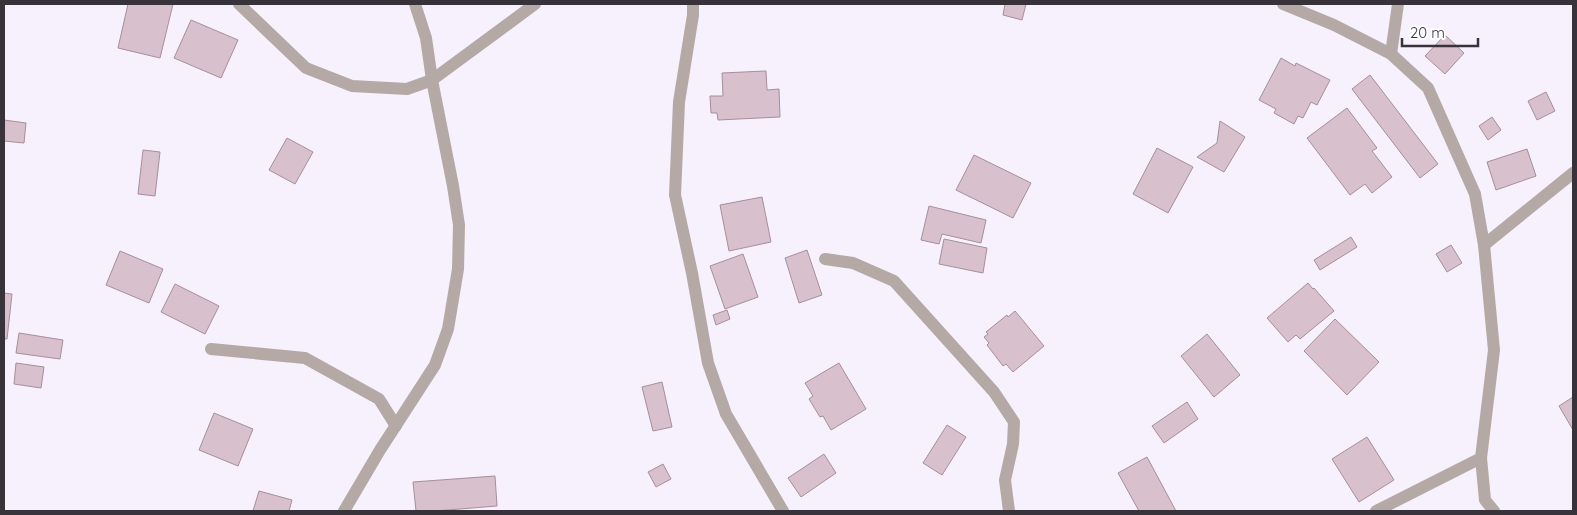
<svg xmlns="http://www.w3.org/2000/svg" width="1577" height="515" viewBox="0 0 1577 515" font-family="Quicksand,sans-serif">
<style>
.building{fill:#d8c0cd;stroke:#a58f9b}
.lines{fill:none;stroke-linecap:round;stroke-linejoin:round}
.minor{stroke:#b4a9a4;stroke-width:12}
</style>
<rect width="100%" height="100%" fill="#f7f0fd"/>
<g class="building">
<path d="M128 4H173L160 58 118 48Z"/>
<path d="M1005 4H1026L1022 20 1003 15Z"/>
<path d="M191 20 238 40 221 78 174 58Z"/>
<path d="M1445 35 1464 53 1445 74 1425 56Z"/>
<path d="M1281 58 1295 66 1296 63 1330 80 1317 105 1311 102 1303 118 1298 116 1294 124 1274 113 1276 109 1259 100Z"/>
<path d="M766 71 767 90 779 89 780 117 718 120 717 113H711L710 96H723L722 73Z"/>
<path d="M1370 75 1438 164 1420 178 1352 89Z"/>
<path d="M1546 92 1555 111 1537 120 1528 101Z"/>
<path d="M1347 108 1377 148 1372 151 1392 177 1372 193 1365 184 1350 195 1307 138Z"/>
<path d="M1492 117 1501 130 1488 140 1479 126Z"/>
<path d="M4 120 26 123 24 143 4 141Z"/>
<path d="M1220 121 1245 137 1224 172 1197 157 1217 143Z"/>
<path d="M287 138 313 152 295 184 269 170Z"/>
<path d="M1157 148 1193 167 1168 213 1133 194Z"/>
<path d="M1527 149 1536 176 1496 190 1487 162Z"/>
<path d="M143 150 160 152 155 196 138 194Z"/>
<path d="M974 155 1031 183 1013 218 956 190Z"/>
<path d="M762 197 771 242 729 251 720 205Z"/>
<path d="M929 206 986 220 981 243 942 234 939 244 921 240Z"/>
<path d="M1351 237 1357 247 1320 270 1314 260Z"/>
<path d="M944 239 987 248 983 273 939 264Z"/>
<path d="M1451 245 1462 263 1447 272 1436 254Z"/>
<path d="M807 250 822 295 799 303 785 258Z"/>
<path d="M120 251 163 269 149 303 106 285Z"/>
<path d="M743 254 758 297 725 309 710 266Z"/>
<path d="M1308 283 1313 289 1314 288 1334 311 1300 339 1296 335 1288 342 1267 318Z"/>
<path d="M175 284 219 306 205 334 161 312Z"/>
<path d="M4 293 12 294 7 339H4Z"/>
<path d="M727 310 730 319 716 325 713 315Z"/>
<path d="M1015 311 1044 346 1013 372 1006 364 1003 366 987 345 989 343 984 337 988 334 986 332 1007 315 1008 317Z"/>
<path d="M1335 319 1379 362 1347 395 1304 351Z"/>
<path d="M19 333 63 340 60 359 16 353Z"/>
<path d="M1207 334 1240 375 1214 397 1181 356Z"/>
<path d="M16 363 44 367 41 388 14 384Z"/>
<path d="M839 363 866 409 831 430 823 416 820 417 809 399 813 396 805 383Z"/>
<path d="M662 382 672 427 653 431 642 387Z"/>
<path d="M1573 397V430L1559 406Z"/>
<path d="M1187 402 1198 419 1164 443 1152 426Z"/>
<path d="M214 413 253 429 238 466 199 450Z"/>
<path d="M947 425 966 437 942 475 923 463Z"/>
<path d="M1367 437 1394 480 1359 502 1332 459Z"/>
<path d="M824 454 836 473 801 497 788 478Z"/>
<path d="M1147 457 1176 511H1139L1118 473Z"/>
<path d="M663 464 671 479 656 487 648 472Z"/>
<path d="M495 476 497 506 435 511H416L413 482Z"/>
<path d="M259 491 292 500 289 511H253Z"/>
</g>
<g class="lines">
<g class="minor">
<path d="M239 4 306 68 352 86 407 89 432 80 535 4"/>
<path d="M693 4V15L679 102 675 195 692 273 708 363 726 414 783 511"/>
<path d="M1283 4 1334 25 1391 54 1428 88 1475 194 1484 245 1494 350 1481 458 1376 511"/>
<path d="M1391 54 1398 4"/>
<path d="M1484 245 1573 173"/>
<path d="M825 259 853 263 894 281 994 392 1014 422 1013 444 1005 480 1009 511"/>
<path d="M211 349 305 358 379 399 396 426"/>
<path d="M1481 458 1485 500 1494 511"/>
<path d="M344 511 380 450 435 365 448 329 458 269 459 225 453 186 432 80 426 38 415 4"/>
</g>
</g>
<rect width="1577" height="515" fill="none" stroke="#38333b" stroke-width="10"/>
<path d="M1402 38v8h76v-8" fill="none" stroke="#38333b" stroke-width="2.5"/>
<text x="1410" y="38" font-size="15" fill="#38333b" stroke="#ffffff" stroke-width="4" paint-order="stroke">20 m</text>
</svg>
